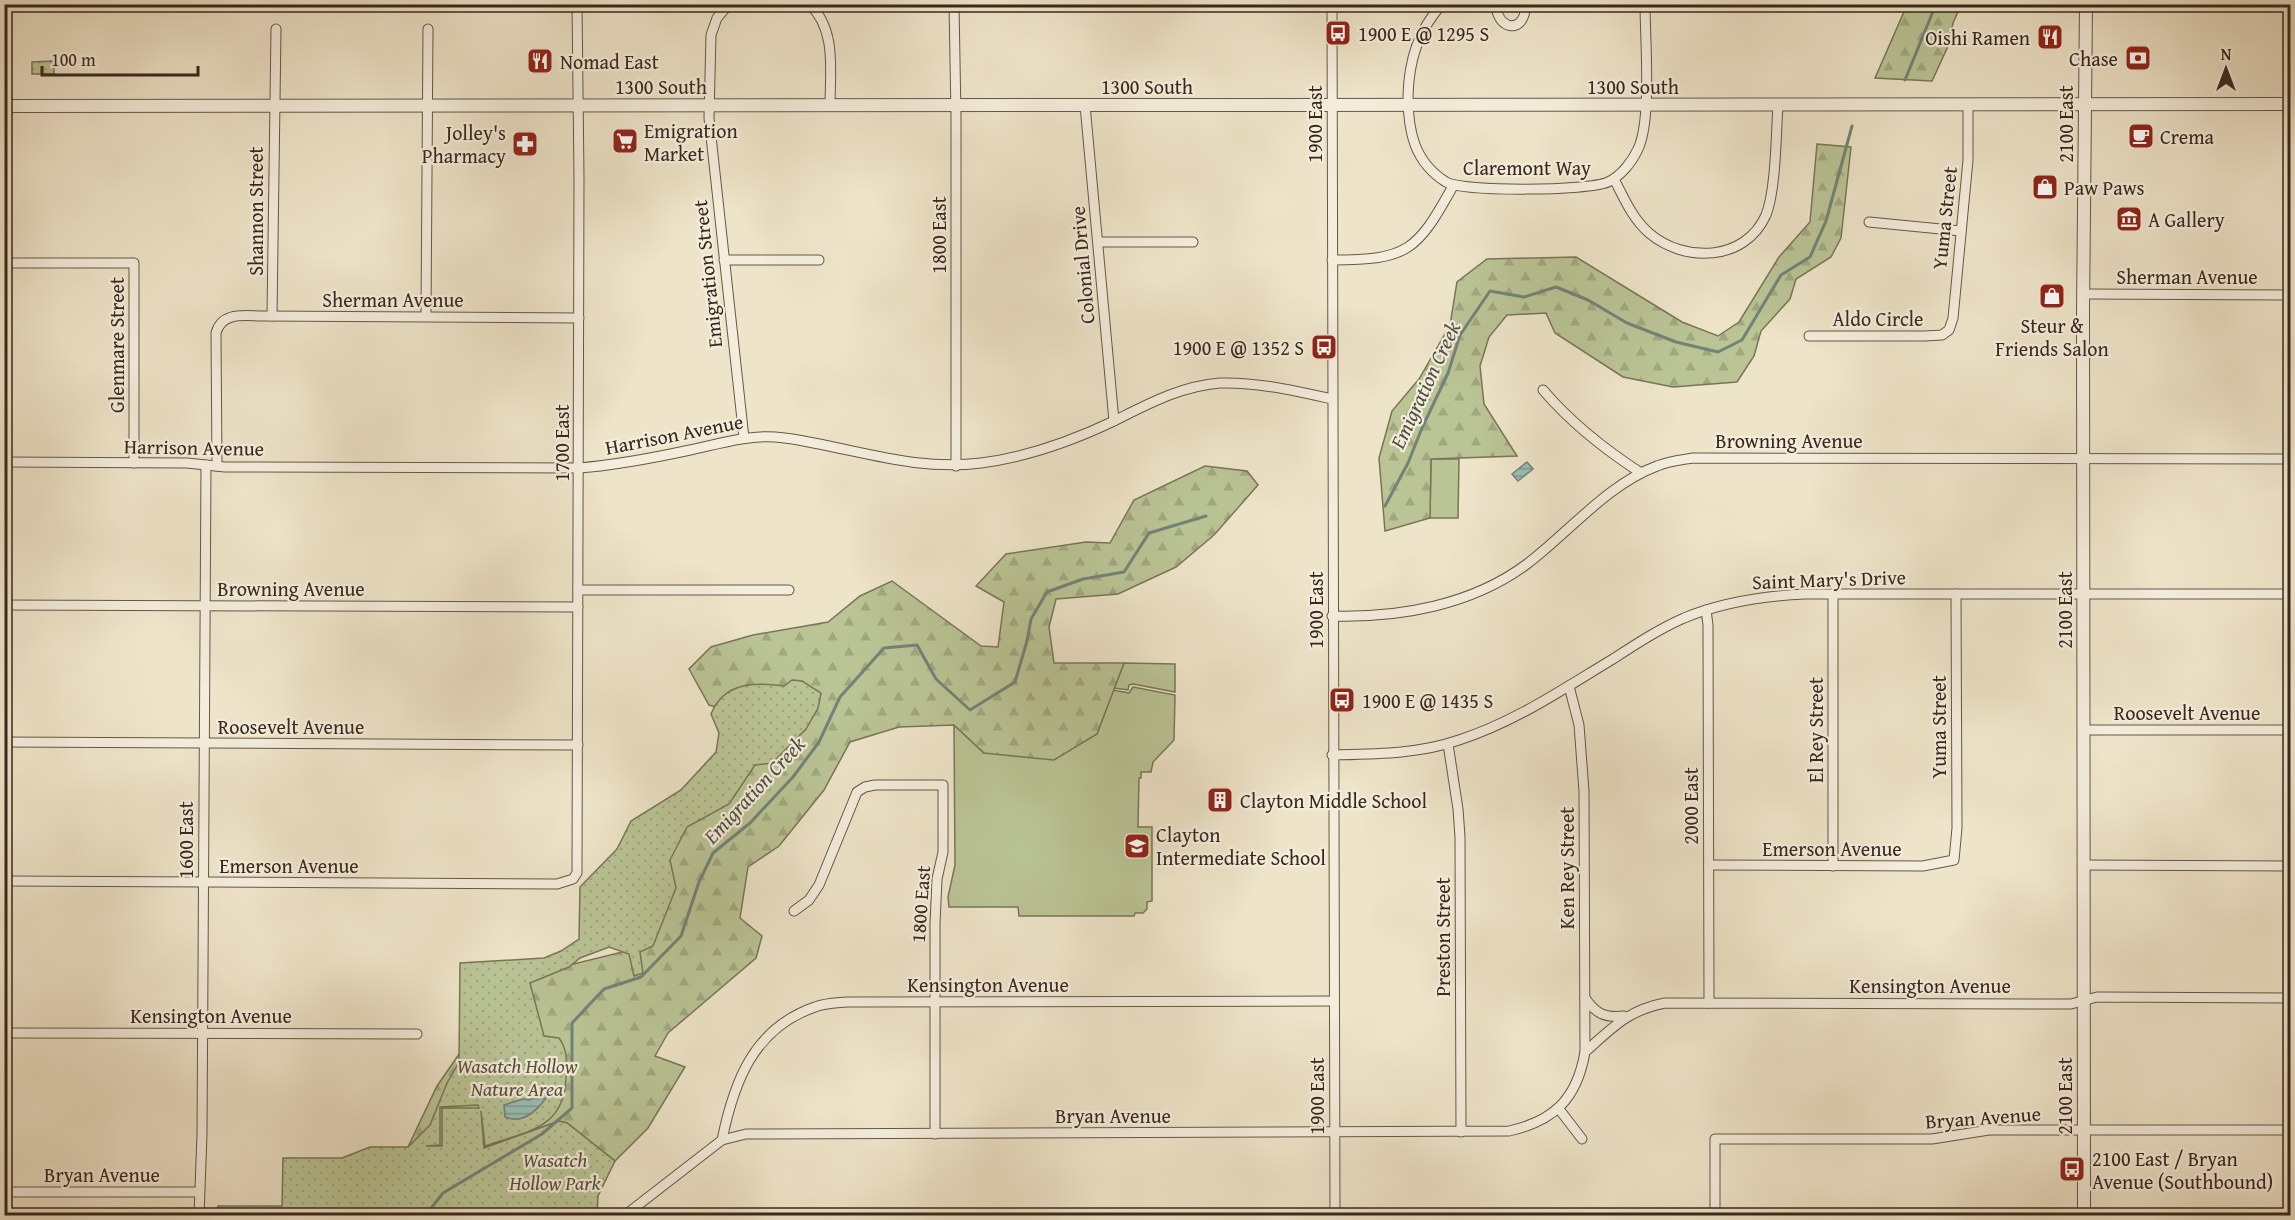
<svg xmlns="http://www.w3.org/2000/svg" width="2295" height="1220" viewBox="0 0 2295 1220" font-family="'Gentium Book Plus',serif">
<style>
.grass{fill:#bac495;stroke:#787658;stroke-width:1.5}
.forest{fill:url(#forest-firs);stroke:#787658;stroke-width:1.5}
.park{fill:url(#park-dots);stroke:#787658;stroke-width:1.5;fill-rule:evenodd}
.water{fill:url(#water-rules);stroke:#728378;stroke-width:1.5}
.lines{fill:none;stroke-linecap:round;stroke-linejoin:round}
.stream{stroke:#728378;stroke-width:3}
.minor-casing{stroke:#655747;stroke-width:11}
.tertiary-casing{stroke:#655747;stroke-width:14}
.minor{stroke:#f4eddc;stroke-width:9}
.tertiary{stroke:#f4eddc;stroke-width:12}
.labels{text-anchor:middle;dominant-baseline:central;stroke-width:4.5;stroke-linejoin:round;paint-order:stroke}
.poi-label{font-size:20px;fill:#37281c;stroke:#f4eddc;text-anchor:start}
.street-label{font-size:20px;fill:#37281c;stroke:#f4eddc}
.park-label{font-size:20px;font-style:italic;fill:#584f3a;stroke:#f4eddc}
.water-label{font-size:21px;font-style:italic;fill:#504e42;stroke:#f4eddc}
</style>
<defs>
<pattern id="forest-firs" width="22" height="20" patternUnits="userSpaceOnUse" patternTransform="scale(1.5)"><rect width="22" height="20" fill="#bac495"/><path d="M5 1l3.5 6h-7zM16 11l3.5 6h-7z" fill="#a0a880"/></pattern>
<pattern id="park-dots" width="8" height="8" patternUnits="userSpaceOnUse" patternTransform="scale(1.5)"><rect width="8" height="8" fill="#bac495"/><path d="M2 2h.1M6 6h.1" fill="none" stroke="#a0a880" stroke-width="1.8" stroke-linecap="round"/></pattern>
<pattern id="water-rules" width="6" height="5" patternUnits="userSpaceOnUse" patternTransform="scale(1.5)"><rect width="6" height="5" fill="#99bfb5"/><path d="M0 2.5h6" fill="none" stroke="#7e9b92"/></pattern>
</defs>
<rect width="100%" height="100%" fill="#eee4c9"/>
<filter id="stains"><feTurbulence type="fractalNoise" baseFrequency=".00333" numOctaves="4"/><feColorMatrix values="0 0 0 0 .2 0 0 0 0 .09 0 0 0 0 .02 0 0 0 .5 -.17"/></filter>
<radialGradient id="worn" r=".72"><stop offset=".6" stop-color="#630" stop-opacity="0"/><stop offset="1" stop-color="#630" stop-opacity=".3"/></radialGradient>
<g class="grass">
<path d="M1431 459H1459L1458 518H1430Z"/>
<path d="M1124 663 1175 664V692L1133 684 1129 685 1128 690 1114 688Z"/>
<path d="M1133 687 1175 695 1174 740 1153 762 1151 772H1141V778H1139L1138 827H1152V901L1147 902V909L1143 913H1135L1134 916H1019L1018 907H949L948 897 955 865 954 725 984 753 1097 734 1113 690 1129 693Z"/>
</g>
<g class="forest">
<path d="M1907 5H1961L1953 23 1949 44 1932 81 1875 78Z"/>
<path d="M1817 144 1851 147 1841 238 1831 257 1796 279 1790 299 1761 331 1754 356 1737 382 1673 387 1623 377 1555 333 1546 313 1507 315 1489 337 1480 366 1484 404 1517 456 1431 459 1430 518 1385 531 1379 458 1392 411 1419 379 1450 325 1457 282 1487 259 1576 257 1682 322 1718 336 1739 322 1779 257 1810 222Z"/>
<path d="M1205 466 1247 471 1258 485 1214 535 1176 567 1118 594 1056 599 1049 627 1054 663H1124L1097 734 1054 760 984 753 954 725 899 727 850 742 824 790 779 846 748 867 740 918 762 936 756 958 668 1033 655 1056 685 1067 648 1128 615 1161 567 1123 559 1121 484 1148 480 1109 442 1147H408L437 1086 473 1034 533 974 651 945 668 857 683 824 700 809 729 711 709 705 689 669 711 647 753 635 828 622 860 596 892 581 981 646 998 647 1004 602 976 586 1006 554 1086 542 1110 543 1134 500Z"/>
</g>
<g class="park">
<path d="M54 61V74H32V62Z"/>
<path d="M792 680 802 681 821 693 818 708 806 729 772 763 755 765 729 804 687 827 670 860 676 888 653 946 640 952 643 973 634 976 629 954 609 947 580 958 569 967 530 983 544 1036 559 1038C568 1050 567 1064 566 1078 564 1130 526 1131 485 1146L481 1111 484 1148 559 1121 567 1123 615 1161 598 1196 597 1215 218 1216V1206H282L283 1158H342L370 1147H408L430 1125 447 1083 459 1062 460 963 544 958 561 951 579 939 580 887 617 849 631 821 681 790 716 752 719 733 711 714C724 682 754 682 784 686ZM478 1105 479 1108H442V1146H426L440 1145V1107Z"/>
</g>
<g class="water">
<path d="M1527 462 1533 469 1518 481 1512 474Z"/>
<path d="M543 1090 547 1091 548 1095C538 1110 524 1125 505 1117L504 1105 523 1099 530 1100Z"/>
</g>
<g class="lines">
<g class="stream">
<path d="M1905 80 1936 4"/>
<path d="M1385 506 1408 463 1422 428 1448 373 1460 335 1490 291 1524 297 1556 287 1588 300 1627 323 1676 342 1718 352 1742 340 1781 275 1810 257 1826 221 1852 126"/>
<path d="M425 1216 443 1193 542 1134 572 1108V1023L604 989 641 977 681 936 699 882 713 853 750 823 793 777 819 742 840 697 884 648 917 645 936 679 970 710 1015 682 1027 641 1031 619 1047 592 1083 579 1124 572 1149 533 1206 516"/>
</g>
<g class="minor-casing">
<g id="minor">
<path d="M729 4 717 18 711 35 709 118 744 438"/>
<path d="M809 4C837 29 830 72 830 105"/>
<path d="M954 4 956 117V466"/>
<path d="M1332 4 1335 1216"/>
<path d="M1442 4C1418 31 1409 60 1408 96 1408 131 1414 162 1446 182 1463 192 1589 191 1608 182 1621 176 1632 162 1638 149 1652 120 1645 40 1645 4"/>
<path d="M1494 4C1497 10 1498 18 1503 22 1516 33 1528 18 1524 4"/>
<path d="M1085 105 1114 421"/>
<path d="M1614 179C1624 198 1632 218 1649 233 1684 263 1745 262 1766 215 1776 190 1776 134 1778 105"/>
<path d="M1869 222 1961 231"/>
<path d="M1098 242H1193"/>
<path d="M724 260H819"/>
<path d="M1332 260C1408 260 1417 251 1453 186"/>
<path d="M4 263H134V463"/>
<path d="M2084 294 2290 295"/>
<path d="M272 316 276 29"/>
<path d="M426 316 428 29"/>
<path d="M1809 336H1925L1942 335 1949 330 1953 318 1968 160V105"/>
<path d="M1543 390C1572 424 1604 449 1641 473"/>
<path d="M4 462 187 463 225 467 579 468C617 465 653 458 690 450 718 444 747 435 775 437 792 438 808 442 824 445 878 456 926 470 981 463 1027 457 1072 441 1114 421 1148 404 1181 386 1220 383 1258 382 1296 391 1332 399"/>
<path d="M217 466 216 333C222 311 245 316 263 316L579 318"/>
<path d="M578 590H789"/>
<path d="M1833 594V866"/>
<path d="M4 605 578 607"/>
<path d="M1706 610 1708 625 1709 1003"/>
<path d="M1332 616C1400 618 1472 605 1527 564 1568 533 1608 484 1657 466 1669 461 1681 460 1693 458L2290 459"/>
<path d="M2083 730H2290"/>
<path d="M4 742 578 745"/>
<path d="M1448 744 1458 809 1460 837 1461 1132"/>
<path d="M1332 755C1375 754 1419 754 1459 740 1515 722 1563 689 1613 659 1636 644 1659 629 1684 618 1723 602 1763 596 1805 594H2290"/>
<path d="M1709 865 1923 866 1954 860 1957 828 1956 594"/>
<path d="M2083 865 2290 866"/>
<path d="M4 881 557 884 573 879 577 873 579 178 577 4"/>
<path d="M794 911 809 900 819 885 857 792 865 787 875 785H943V852L937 879 935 924V1134"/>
<path d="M1585 998C1596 1014 1605 1018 1624 1016"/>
<path d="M4 1033 417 1034"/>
<path d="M1585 1052C1612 1028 1628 1010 1665 1003L2071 1004 2097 997 2290 998"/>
<path d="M1559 1109 1582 1139"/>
<path d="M722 1140C734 1081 754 1028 815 1007 825 1003 837 1003 847 1002L1333 1001"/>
<path d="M4 1192H199"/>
<path d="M199 1216 202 1134 206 465"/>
<path d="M624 1216 722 1140 746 1134 1509 1131C1554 1121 1577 1099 1585 1052L1584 791 1579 725 1569 686"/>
<path d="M1715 1216V1139H1932L1989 1130H2290"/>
</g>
</g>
<g class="tertiary-casing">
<g id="tertiary">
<path d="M4 106 2290 104"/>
<path d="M2084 1216 2083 313 2086 4"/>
</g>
</g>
<use href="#minor" class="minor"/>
<use href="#tertiary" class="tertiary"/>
</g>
<defs>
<g id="bus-square" transform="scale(1.35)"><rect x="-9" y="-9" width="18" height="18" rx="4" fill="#8f2418" stroke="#f4eddc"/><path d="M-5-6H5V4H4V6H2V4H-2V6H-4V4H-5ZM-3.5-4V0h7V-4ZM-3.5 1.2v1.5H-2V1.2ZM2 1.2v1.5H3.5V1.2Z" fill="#fff"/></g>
<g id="restaurant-square" transform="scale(1.35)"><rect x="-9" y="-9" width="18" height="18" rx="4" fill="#8f2418" stroke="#f4eddc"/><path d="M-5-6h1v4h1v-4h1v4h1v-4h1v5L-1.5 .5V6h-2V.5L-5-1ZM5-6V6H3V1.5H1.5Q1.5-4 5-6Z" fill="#fff"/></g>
<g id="bank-square" transform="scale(1.35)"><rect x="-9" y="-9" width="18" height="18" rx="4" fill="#8f2418" stroke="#f4eddc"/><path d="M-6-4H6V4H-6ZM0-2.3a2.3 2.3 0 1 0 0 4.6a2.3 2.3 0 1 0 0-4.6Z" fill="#fff"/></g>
<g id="cafe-square" transform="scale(1.35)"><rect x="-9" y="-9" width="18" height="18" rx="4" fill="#8f2418" stroke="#f4eddc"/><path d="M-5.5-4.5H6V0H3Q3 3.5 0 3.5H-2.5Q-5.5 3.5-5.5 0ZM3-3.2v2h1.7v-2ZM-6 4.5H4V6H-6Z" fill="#fff"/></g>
<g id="supermarket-square" transform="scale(1.35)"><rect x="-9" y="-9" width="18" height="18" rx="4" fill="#8f2418" stroke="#f4eddc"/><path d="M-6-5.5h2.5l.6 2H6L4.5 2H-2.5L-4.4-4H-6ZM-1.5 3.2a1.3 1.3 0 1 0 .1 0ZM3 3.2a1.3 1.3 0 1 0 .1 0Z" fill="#fff"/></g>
<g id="pharmacy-square" transform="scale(1.35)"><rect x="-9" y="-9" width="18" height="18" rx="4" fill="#8f2418" stroke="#f4eddc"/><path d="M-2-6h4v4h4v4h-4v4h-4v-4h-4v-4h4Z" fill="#fff"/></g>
<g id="shop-square" transform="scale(1.35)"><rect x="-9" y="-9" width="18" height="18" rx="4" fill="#8f2418" stroke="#f4eddc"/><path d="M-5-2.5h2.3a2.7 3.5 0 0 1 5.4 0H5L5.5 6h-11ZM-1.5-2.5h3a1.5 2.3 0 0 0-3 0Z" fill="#fff"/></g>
<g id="museum-square" transform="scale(1.35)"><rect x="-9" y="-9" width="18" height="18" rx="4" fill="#8f2418" stroke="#f4eddc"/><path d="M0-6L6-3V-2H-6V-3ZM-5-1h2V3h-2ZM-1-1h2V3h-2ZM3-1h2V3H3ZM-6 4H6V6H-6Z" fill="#fff"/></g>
<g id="building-square" transform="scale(1.35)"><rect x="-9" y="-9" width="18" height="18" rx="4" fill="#8f2418" stroke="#f4eddc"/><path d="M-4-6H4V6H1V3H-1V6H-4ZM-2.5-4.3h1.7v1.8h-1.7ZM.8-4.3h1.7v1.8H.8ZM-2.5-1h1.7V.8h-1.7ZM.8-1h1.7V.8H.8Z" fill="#fff"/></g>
<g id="school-square" transform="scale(1.35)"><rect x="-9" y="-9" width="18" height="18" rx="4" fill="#8f2418" stroke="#f4eddc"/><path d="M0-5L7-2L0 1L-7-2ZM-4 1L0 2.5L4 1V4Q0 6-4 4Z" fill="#fff"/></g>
</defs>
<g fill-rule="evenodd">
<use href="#bus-square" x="1338" y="33"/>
<use href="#restaurant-square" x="2050" y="37"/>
<use href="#bank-square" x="2138" y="58"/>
<use href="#restaurant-square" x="540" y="61"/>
<use href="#cafe-square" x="2141" y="136"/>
<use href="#supermarket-square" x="625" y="141"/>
<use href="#pharmacy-square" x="525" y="144"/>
<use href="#shop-square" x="2045" y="187"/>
<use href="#museum-square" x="2129" y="219"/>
<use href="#shop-square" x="2052" y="296"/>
<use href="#bus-square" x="1324" y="347"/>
<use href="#bus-square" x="1342" y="700"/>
<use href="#building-square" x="1220" y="800"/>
<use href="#school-square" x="1137" y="846"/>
<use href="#bus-square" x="2072" y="1169"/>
</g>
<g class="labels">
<g class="poi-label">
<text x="1358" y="33">1900 E @ 1295 S</text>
<text x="2030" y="37" text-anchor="end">Oishi Ramen</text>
<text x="2118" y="58" text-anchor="end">Chase</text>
<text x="560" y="61">Nomad East</text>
<text x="644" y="130">Emigration<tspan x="644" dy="23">Market</tspan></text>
<text x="506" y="132" text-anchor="end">Jolley's<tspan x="506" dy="23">Pharmacy</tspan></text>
<text x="2160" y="136">Crema</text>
<text x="2064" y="187">Paw Paws</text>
<text x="2148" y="219">A Gallery</text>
<text x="2052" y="325" text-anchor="middle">Steur &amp;<tspan x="2052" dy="23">Friends Salon</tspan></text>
<text x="1304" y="347" text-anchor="end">1900 E @ 1352 S</text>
<text x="1362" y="700">1900 E @ 1435 S</text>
<text x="1240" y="800">Clayton Middle School</text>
<text x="1156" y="834">Clayton<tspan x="1156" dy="23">Intermediate School</tspan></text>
<text x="2092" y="1158">2100 East / Bryan<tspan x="2092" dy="23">Avenue (Southbound)</tspan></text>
</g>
<g class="street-label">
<text x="661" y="86">1300 South</text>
<text x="1147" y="86">1300 South</text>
<text x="1633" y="86">1300 South</text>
<text transform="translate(1314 124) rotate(-90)">1900 East</text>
<text transform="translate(2065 124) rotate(-90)">2100 East</text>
<text x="1527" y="167">Claremont Way</text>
<text transform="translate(255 211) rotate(-90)">Shannon Street</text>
<text transform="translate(1944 218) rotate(-84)">Yuma Street</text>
<text transform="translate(938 235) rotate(-90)">1800 East</text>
<text transform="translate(1082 265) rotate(-95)">Colonial Drive</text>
<text transform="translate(707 274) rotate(-96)">Emigration Street</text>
<text x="2187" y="276">Sherman Avenue</text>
<text x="393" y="299">Sherman Avenue</text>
<text x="1878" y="318">Aldo Circle</text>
<text transform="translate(116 345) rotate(-90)">Glenmare Street</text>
<text transform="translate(674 434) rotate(-11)">Harrison Avenue</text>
<text x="1789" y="440">Browning Avenue</text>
<text transform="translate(561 443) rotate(-90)">1700 East</text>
<text transform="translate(194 447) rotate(1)">Harrison Avenue</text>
<text transform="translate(1829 579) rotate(-2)">Saint Mary's Drive</text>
<text x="291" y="588">Browning Avenue</text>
<text transform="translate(1315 610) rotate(-90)">1900 East</text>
<text transform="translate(2064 610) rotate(-90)">2100 East</text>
<text x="2187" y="712">Roosevelt Avenue</text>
<text x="291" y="726">Roosevelt Avenue</text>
<text transform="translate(1938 727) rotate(-90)">Yuma Street</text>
<text transform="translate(1815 730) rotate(-90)">El Rey Street</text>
<text transform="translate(1690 806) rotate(-90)">2000 East</text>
<text transform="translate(185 840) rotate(-90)">1600 East</text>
<text x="1832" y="848">Emerson Avenue</text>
<text x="289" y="865">Emerson Avenue</text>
<text transform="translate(1566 868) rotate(-90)">Ken Rey Street</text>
<text transform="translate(920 904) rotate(-86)">1800 East</text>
<text transform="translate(1442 937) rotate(-90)">Preston Street</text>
<text x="988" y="984">Kensington Avenue</text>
<text x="1930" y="985">Kensington Avenue</text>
<text x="211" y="1015">Kensington Avenue</text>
<text transform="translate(1316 1096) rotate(-90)">1900 East</text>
<text transform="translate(2064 1096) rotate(-90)">2100 East</text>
<text x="1113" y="1115">Bryan Avenue</text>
<text transform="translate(1983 1117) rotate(-4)">Bryan Avenue</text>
<text x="102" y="1174">Bryan Avenue</text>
</g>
<g class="park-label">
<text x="517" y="1065">Wasatch Hollow<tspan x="517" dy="23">Nature Area</tspan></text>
<text x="555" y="1159">Wasatch<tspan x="555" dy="23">Hollow Park</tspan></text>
</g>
<g class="water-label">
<text transform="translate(1425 385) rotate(-65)">Emigration Creek</text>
<text transform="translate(754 790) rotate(-47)">Emigration Creek</text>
</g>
</g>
<rect width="2295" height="1220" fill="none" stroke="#eee4c9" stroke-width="24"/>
<rect x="6" y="6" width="2283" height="1208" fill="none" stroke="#37281c" stroke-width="3"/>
<rect x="12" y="12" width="2271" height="1196" fill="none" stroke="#37281c" stroke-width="1.5"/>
<g transform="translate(2226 69)" stroke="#f4eddc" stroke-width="4.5" paint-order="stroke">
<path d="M0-4.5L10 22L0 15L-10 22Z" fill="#37281c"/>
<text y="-9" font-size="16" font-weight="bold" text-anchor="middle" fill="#37281c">N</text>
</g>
<path d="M42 66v9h156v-9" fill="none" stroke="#37281c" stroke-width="3"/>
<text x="51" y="66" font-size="18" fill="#37281c" stroke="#f4eddc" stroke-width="4.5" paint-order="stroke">100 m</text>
<rect width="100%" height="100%" filter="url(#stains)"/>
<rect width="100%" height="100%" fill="url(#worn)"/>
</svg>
